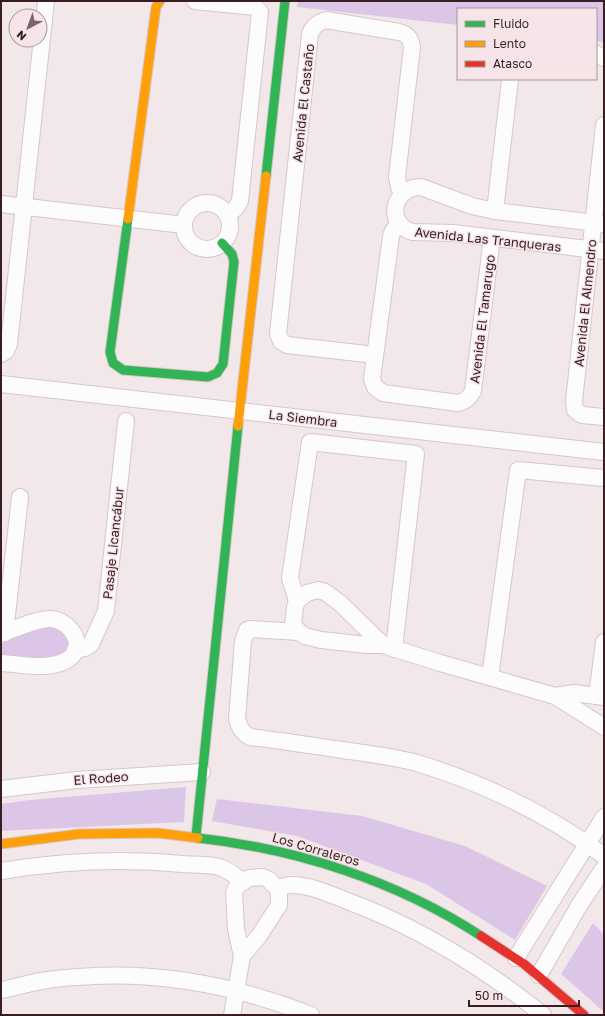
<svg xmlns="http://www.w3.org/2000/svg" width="605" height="1016" viewBox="0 0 605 1016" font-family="'Golos Text',sans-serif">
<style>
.green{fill:#dbc6e8}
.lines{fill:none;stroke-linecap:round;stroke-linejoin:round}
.street-casing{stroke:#d8c5c9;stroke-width:18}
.fast-casing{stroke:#d8c5c9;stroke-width:11}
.slow-casing{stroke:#d8c5c9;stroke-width:11}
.jam-casing{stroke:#d8c5c9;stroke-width:11}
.street{stroke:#fdfcfc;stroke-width:16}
.fast{stroke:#30b455;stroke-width:9}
.slow{stroke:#ff9f0a;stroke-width:9}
.jam{stroke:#e5322d;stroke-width:9}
.labels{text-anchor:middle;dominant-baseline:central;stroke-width:3;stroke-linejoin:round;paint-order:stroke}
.street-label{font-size:13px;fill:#391d23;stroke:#f5e5e8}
</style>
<rect width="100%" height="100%" fill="#f2e8ea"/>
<g class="green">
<path d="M298 1H604V42L596 41V9H458V25L297 7Z"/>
<path d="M55 624 73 640 64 658 1 660V639Z"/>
<path d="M186 787 184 822 1 831V804L30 800Z"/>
<path d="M217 799 362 816 465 846 547 886 515 940 426 884 297 836 212 821Z"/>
<path d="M593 923 604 935V1012L561 974Z"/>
</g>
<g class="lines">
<g class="street-casing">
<g id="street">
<path d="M195 1 255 7 260 12 240 201 236 208 227 215"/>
<path d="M596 54 604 58"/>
<path d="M604 125 574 401 575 410 582 415 604 417"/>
<circle cx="207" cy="226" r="23"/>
<path d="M1 204 184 225"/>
<path d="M495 211 510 79"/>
<path d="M399 223 393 231 391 236 372 379 375 387 383 393 458 403C466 401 469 398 473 391L492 238"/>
<path d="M604 224 495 211 472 206 421 187C392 187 385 225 413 232L453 233 604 251"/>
<path d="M1 354 6 351 9 344 46 1"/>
<path d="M375 355 287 345 281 341 278 334 310 34C313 26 317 23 326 20L399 32C407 34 411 38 412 47L397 177 399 187 402 193"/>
<path d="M1 384 604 452"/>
<path d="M297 601 290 578 310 442 416 454 394 649"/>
<path d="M299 632 250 629 247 630 243 641 237 719C239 727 242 733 250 737 283 741 316 746 349 751 371 754 395 757 417 763 483 783 549 815 604 856"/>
<path d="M5 633 20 497"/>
<path d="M1 634C13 630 38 618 51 619 70 620 89 647 67 660 48 671 22 664 1 663"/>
<path d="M383 645 340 603 325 592 318 590 307 593 297 601 295 607 293 624 299 632 305 636 321 640 367 645H383L437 662 555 696 604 727"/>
<path d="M75 650 85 648 91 644 106 611 126 421"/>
<path d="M490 677 518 470 604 478"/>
<path d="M555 696 574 693 604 697"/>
<path d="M597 696 604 642"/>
<path d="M1 789 77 780 202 772"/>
<path d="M1 871C61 861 122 858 183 864 195 865 212 864 222 868 230 871 237 877 243 882"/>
<path d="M277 888C282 887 287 885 292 885 311 885 332 895 350 902 422 929 483 967 543 1015"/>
<path d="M516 958 604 817"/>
<path d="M539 975 580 904 604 868"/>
<path d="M1 990C17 987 32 982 48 980 63 977 79 977 94 976 170 973 240 987 311 1015"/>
<path d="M232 1015 242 956 236 929 234 893 237 886 249 878 262 877 268 879 277 888 279 893V905L259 936 242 956"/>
</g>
</g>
<g class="fast-casing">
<g id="fast">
<path d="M266 176 285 1"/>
<path d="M128 219 110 352 113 363 123 370 208 377 217 373 223 364 234 262 232 254 222 243"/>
<path d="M196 836 238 426"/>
<path d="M198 838C297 849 397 881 481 936"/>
</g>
</g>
<g class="slow-casing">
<g id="slow">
<path d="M128 219 156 7 160 1"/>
<path d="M238 426 266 176"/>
<path d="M1 844 79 834 158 833 198 838"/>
</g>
</g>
<g class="jam-casing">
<path id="jam" d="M481 936 524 964 584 1015"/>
</g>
<use href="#street" class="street"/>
<use href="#fast" class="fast"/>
<use href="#slow" class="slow"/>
<use href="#jam" class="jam"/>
</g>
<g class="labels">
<g class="street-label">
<text transform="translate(303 103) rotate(-84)">Avenida El Castaño</text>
<text transform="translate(488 239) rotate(6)">Avenida Las Tranqueras</text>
<text transform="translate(585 303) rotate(-84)">Avenida El Almendro</text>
<text transform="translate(482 319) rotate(-83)">Avenida El Tamarugo</text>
<text transform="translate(303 418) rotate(7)">La Siembra</text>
<text transform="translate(113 543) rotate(-84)">Pasaje Licancábur</text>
<text transform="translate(101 778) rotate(-4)">El Rodeo</text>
<text transform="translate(316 849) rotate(16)">Los Corraleros</text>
</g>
</g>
<rect width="605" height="1016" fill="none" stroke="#391d23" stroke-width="4"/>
<rect x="457" y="8" width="140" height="72" fill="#f5e5e8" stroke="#aa9599"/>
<rect x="465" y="21" width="20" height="6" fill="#30b455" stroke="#aa9599"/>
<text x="493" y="28" font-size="12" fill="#391d23">Fluido</text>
<rect x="465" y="41" width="20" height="6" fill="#ff9f0a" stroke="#aa9599"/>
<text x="493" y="48" font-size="12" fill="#391d23">Lento</text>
<rect x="465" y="61" width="20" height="6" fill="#e5322d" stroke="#aa9599"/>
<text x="493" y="68" font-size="12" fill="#391d23">Atasco</text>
<g transform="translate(28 28) rotate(221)"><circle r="19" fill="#f5e5e8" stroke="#aa9599"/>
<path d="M0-3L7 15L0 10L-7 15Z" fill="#7a6469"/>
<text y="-6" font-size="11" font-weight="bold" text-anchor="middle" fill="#391d23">N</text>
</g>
<path d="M469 1000v6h110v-6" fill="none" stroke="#391d23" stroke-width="2"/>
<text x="475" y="1000" font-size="12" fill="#391d23" stroke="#f5e5e8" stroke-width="3" paint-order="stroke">50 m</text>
</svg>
